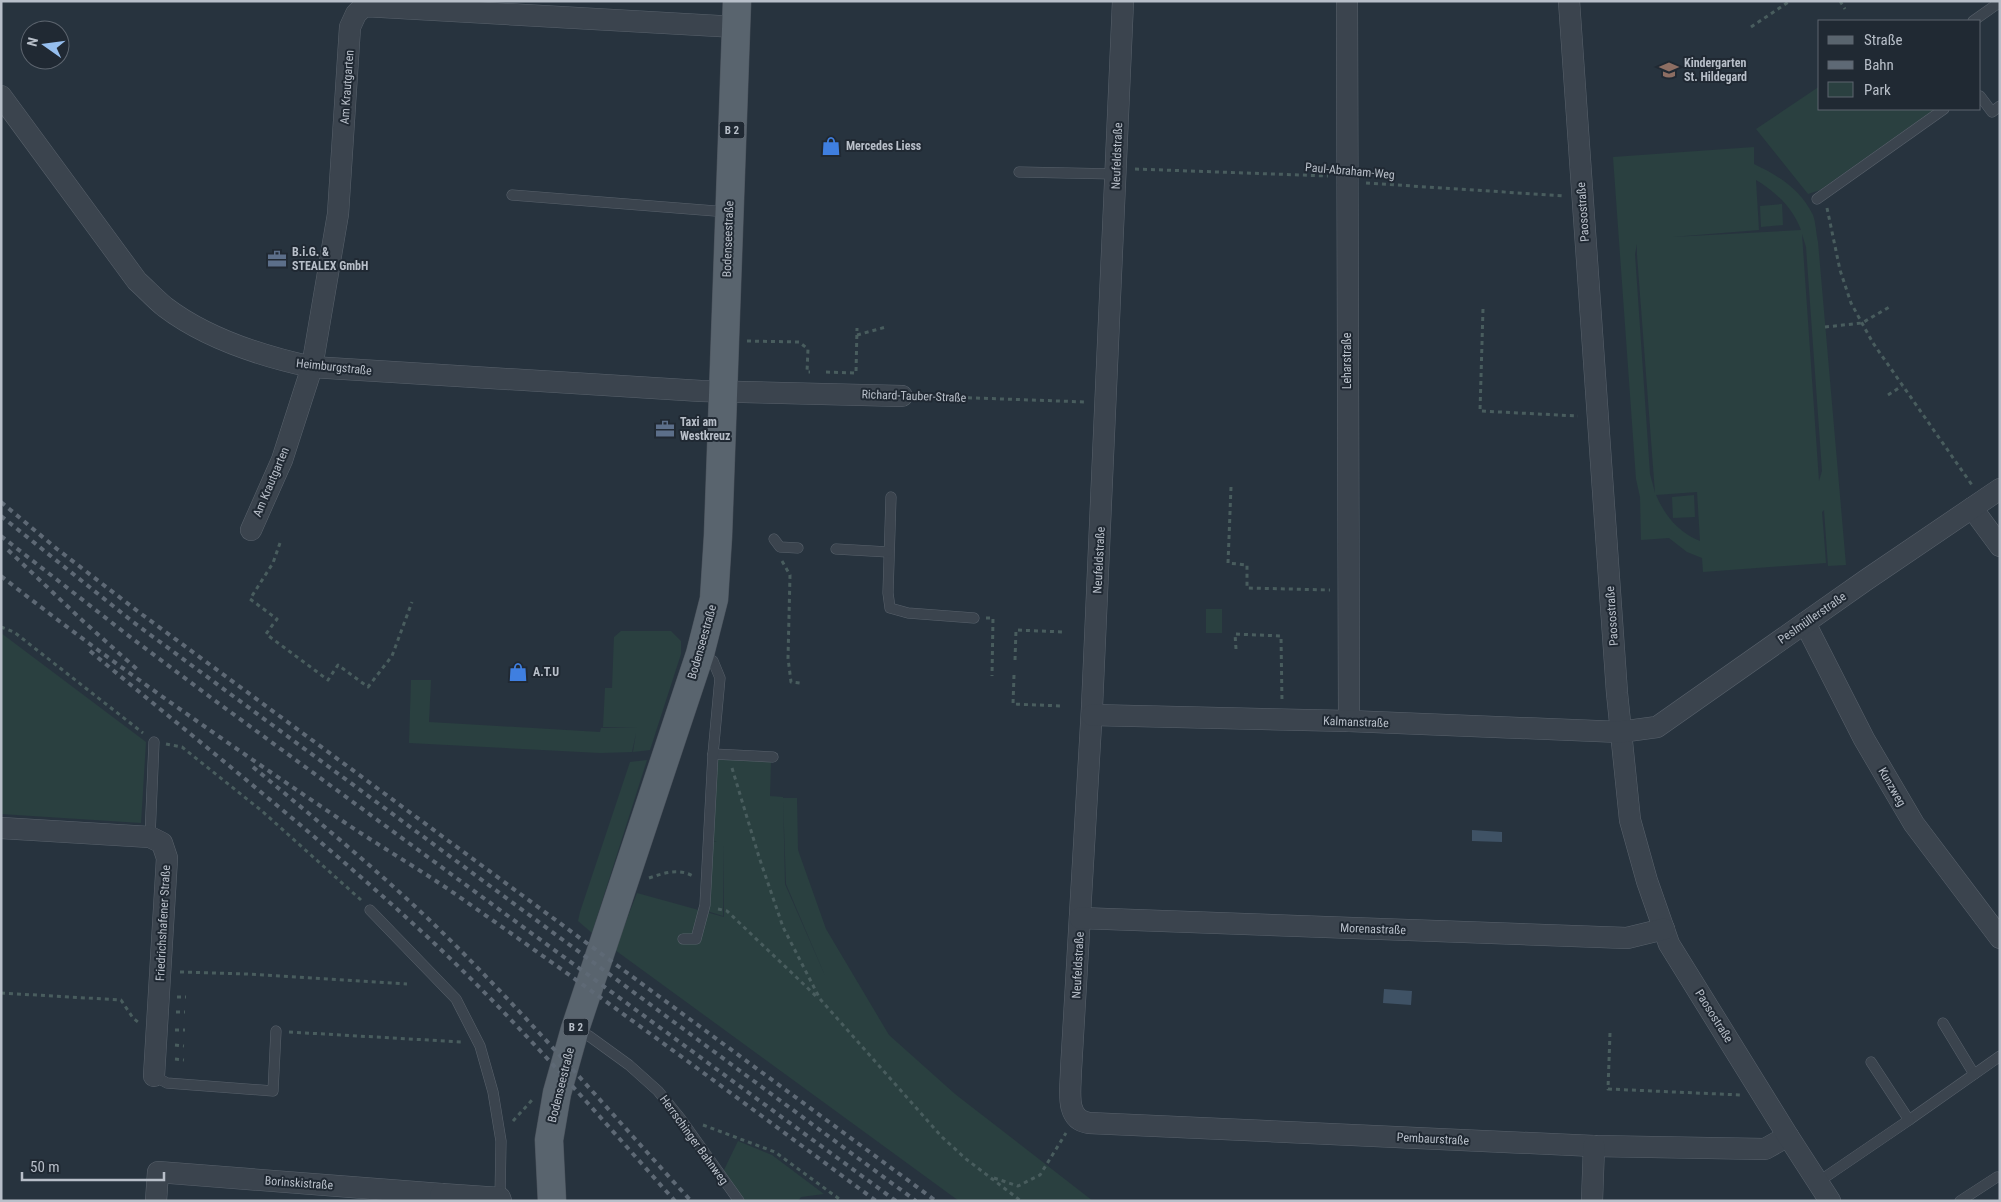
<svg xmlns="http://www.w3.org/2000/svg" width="2001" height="1202" viewBox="0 0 2001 1202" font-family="'Roboto Condensed',sans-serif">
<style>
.green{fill:#2a4040;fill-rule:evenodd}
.water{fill:#3f5265}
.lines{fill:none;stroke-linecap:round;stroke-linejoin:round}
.lane-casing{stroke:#59626c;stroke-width:11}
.street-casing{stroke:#59626c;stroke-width:22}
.primary-casing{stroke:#48505a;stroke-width:29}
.path{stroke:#495d5e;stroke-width:3;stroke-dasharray:4 4;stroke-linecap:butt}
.lane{stroke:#3b444e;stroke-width:10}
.street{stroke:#3b444e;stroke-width:21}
.primary{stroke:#59646e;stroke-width:28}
.rail{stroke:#5e6975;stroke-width:4;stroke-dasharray:5 5;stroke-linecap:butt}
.labels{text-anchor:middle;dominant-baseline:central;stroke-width:4;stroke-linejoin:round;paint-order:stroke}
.shield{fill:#202933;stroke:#8a929c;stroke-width:1}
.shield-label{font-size:11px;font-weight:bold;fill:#b8bfc9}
.poi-label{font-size:12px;font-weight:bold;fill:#b8bfc9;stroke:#202933;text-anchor:start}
.street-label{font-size:12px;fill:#b8bfc9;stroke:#202933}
</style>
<rect width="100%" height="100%" fill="#27333e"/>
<g class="green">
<path d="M1820 86V109H1935L1820 190 1808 194 1756 129Z"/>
<path d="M1754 147V164C1779 176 1800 189 1813 215 1816 223 1816 234 1818 242L1846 565 1828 566 1824 510 1822 512 1826 563 1703 572 1702 558 1687 552 1669 538 1641 540 1640 497 1636 479 1613 157ZM1756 180C1776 192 1793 208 1801 230L1672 237 1759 230ZM1802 234 1806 247 1822 471 1819 481ZM1637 244V255L1655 493 1650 474 1635 254ZM1697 492 1700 541C1678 532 1665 516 1656 495Z"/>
<path d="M1782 204 1783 225 1761 227 1760 206Z"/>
<path d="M1694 495 1695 517 1673 518 1672 497Z"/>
<rect x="1206" y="609" width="16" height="24"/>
<path d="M621 631H671L681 641V654L650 750 633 752 636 733 632 752 600 753 409 743 411 680H431L429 722 600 732 601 728H637L603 727 605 688H612L614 637Z"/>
<path d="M1 633 146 742 141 823 1 814Z"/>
<path d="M720 756 771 761 770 796 783 797 785 884 826 978 786 884 783 798H797L798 850 826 929 889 1035 955 1094 1093 1201H959L615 950 637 893 724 917V844L723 916 707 911 710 841 717 842 710 840 715 760Z"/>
<path d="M647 760 592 933 578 921 580 912 630 762Z"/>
<path d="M738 1141 772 1155 824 1194 801 1197 798 1201H744L723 1172Z"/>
</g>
<g class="water">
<path d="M1472 830 1502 832V842L1472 841Z"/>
<path d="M1384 989 1412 991 1411 1005 1383 1003Z"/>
</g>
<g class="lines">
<g class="lane-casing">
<g id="lane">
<path d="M1973 21 2000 2"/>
<path d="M1980 96 1992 112 2000 106"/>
<path d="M1019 172 1116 174"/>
<path d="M512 195 728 212"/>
<path d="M1817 199 1944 109"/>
<path d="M891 497 888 593 890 608 908 613 974 618"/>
<path d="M774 539 780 547 798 548"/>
<path d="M836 549 888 552"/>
<path d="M713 754 773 757"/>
<path d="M150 837 154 742"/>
<path d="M370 910 456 999 480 1046 493 1092 501 1141 500 1198"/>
<path d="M683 939H696L705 905 713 754 720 678 713 661 701 655"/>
<path d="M1943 1023 1974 1074"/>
<path d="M576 1030 589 1036 629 1065 658 1091 680 1118 739 1201"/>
<path d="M154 1076 167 1083 273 1091 276 1031"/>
<path d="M1909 1120 2000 1056"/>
<path d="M1818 1182 1909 1120 1871 1062"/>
<path d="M1960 1201 1997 1177"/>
</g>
</g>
<g class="street-casing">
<g id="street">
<path d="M1123 1 1092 707 1071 1070C1071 1088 1064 1120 1089 1123L1594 1146 1765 1149 1788 1136"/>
<path d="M1347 1 1349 721"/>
<path d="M1569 1 1617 693 1630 820 1647 881 1669 944 1788 1136 1830 1201"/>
<path d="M1 96 137 281C146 289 155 299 165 307 207 339 261 356 312 367L701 391 902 396"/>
<path d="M1972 508 2000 546"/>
<path d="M251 530 282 460 312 367 338 214 350 27 356 14 364 6 736 27"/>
<path d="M1805 623 1864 739 1914 824 2000 938"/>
<path d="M1092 715 1349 721 1620 732 1657 727 1866 580 2000 489"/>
<path d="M1 828 150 837 162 843 167 858 154 1076"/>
<path d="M1080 918 1627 938 1664 929"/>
<path d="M156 1201 158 1172 441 1194"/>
<path d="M441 1201V1194L500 1198 501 1201"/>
<path d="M1592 1201 1594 1146"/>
</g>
</g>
<g class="primary-casing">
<path id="primary" d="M552 1201 549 1140 557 1093 575 1029 700 654 714 599 718 536 737 1"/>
</g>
<g class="path">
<path d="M1840 1 1845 9"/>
<path d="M1751 27 1790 1"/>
<path d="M1135 169 1328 176"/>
<path d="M1366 183 1565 196"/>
<path d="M1827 208 1840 270 1851 303 1873 343 1972 485"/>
<path d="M1483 309 1480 411 1578 416"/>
<path d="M1825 327 1862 323 1891 306"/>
<path d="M857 335 886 327"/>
<path d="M747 341 799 342 808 349 807 372H810"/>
<path d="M826 372 856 373 857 328"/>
<path d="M1888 395 1902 386"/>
<path d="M920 396 1086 402"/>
<path d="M1231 487 1228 563 1247 565V588L1330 590"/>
<path d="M280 543 273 563 250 599 277 619 266 634 328 680 338 665 368 687 392 656 412 602"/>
<path d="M782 561 790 575 788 658 791 682 800 683"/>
<path d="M986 618H993L992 676"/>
<path d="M1 627 14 632 143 733"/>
<path d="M1236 649 1235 634 1281 636 1282 702"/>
<path d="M1015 660 1016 630 1064 632"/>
<path d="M1014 675 1013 704 1061 706"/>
<path d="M166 744 182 747 262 811 361 900"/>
<path d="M732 768 759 857 783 927 820 999 942 1137 966 1159 1021 1201"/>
<path d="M649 878C664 873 678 868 693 876"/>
<path d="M718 909 727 911 817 997"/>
<path d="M180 972 247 974 407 984"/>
<path d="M1 993 121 1000 133 1018 138 1022"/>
<path d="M177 997H186"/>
<path d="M176 1012H185"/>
<path d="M175 1030H185"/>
<path d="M289 1032 462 1042"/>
<path d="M1610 1033 1608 1089 1741 1095"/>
<path d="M175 1045 184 1046"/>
<path d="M175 1059 184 1060"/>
<path d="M513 1121 532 1100"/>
<path d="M703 1125 775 1152 842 1201"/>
<path d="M994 1178 1018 1186 1040 1175 1066 1133"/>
</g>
<use href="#lane" class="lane"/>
<use href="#street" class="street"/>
<use href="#primary" class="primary"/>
<g class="rail">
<path d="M1 502 57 549 140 613 936 1201"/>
<path d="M1 516 133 622 916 1201"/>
<path d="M1 536 125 633 210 697 896 1201"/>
<path d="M8 550 84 622 139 671"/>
<path d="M1 576C111 663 227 743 344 822 378 845 414 866 448 889 593 990 735 1096 876 1201"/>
<path d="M90 651C206 748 325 841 435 944 520 1024 597 1114 675 1201"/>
<path d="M253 767C319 822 386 877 447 937 532 1021 610 1112 691 1201"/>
</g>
</g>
<defs>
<g id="school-bare" transform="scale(1.5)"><path d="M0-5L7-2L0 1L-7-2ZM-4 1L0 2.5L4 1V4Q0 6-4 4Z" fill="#8d6e63" stroke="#202933" stroke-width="2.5" paint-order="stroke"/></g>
<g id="shop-bare" transform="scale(1.5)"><path d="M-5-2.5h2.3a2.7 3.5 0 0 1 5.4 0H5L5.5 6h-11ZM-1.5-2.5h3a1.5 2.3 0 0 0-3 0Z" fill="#3f7fe0" stroke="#202933" stroke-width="2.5" paint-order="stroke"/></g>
<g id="office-bare" transform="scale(1.5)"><path d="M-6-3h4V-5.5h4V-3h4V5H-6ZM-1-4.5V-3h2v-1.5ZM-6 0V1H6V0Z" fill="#5c6f8a" stroke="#202933" stroke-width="2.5" paint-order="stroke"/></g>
</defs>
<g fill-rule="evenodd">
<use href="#school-bare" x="1669" y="70"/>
<use href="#shop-bare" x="831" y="146"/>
<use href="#office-bare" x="277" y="259"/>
<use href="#office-bare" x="665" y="429"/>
<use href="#shop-bare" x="518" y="672"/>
</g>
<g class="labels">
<g class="shield">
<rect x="719.5" y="121.5" width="25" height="17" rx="4"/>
<rect x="563.5" y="1018.5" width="25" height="17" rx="4"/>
</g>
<g class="shield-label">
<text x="732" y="130">B 2</text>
<text x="576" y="1027">B 2</text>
</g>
<g class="poi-label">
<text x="1684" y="63">Kindergarten<tspan x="1684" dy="14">St. Hildegard</tspan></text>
<text x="846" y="146">Mercedes Liess</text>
<text x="292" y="252">B.i.G. &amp;<tspan x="292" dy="14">STEALEX GmbH</tspan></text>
<text x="680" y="422">Taxi am<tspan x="680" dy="14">Westkreuz</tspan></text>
<text x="533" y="672">A.T.U</text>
</g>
<g class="street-label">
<text transform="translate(347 87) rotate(-86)">Am Krautgarten</text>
<text transform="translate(1117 156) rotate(-88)">Neufeldstraße</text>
<text transform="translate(1350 171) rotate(5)">Paul-Abraham-Weg</text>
<text transform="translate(1583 212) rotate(-94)">Paosostraße</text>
<text transform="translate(728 239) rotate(-88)">Bodenseestraße</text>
<text transform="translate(1347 361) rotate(-90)">Leharstraße</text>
<text transform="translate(334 367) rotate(6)">Heimburgstraße</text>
<text transform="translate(914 396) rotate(2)">Richard-Tauber-Straße</text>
<text transform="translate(271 482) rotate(-67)">Am Krautgarten</text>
<text transform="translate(1099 560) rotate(-87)">Neufeldstraße</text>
<text transform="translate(1612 616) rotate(-94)">Paosostraße</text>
<text transform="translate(1812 618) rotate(-35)">Peslmüllerstraße</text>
<text transform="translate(702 642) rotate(-74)">Bodenseestraße</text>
<text transform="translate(1356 722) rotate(2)">Kalmanstraße</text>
<text transform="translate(1892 787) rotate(60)">Kunzweg</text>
<text transform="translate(163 923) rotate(-87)">Friedrichshafener Straße</text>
<text transform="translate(1373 929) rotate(2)">Morenastraße</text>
<text transform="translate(1078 965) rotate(-87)">Neufeldstraße</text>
<text transform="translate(1714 1016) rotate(58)">Paosostraße</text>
<text transform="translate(561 1085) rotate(-76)">Bodenseestraße</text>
<text transform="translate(1433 1139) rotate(3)">Pembaurstraße</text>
<text transform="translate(694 1140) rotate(54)">Herrschinger Bahnweg</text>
<text transform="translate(299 1183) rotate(4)">Borinskistraße</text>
</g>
</g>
<rect width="2001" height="1202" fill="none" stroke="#b8bfc9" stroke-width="5"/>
<rect x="1818" y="20" width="162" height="90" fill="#202933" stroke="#5d656f"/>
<rect x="1828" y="36" width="25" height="8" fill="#59646e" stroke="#5d656f"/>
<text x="1864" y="45" font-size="15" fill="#b8bfc9">Straße</text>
<rect x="1828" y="61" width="25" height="8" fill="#5e6975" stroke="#5d656f"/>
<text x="1864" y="70" font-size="15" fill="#b8bfc9">Bahn</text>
<rect x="1828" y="82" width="25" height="15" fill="#2a4040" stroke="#5d656f"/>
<text x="1864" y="95" font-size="15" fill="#b8bfc9">Park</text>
<g transform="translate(45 45) rotate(284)"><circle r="24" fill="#202933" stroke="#5d656f"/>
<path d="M0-4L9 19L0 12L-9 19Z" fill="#96bfef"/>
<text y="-8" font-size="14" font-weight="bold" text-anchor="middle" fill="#b8bfc9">N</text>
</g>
<path d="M22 1172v8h142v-8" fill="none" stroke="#b8bfc9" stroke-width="2.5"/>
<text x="30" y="1172" font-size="15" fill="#b8bfc9" stroke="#202933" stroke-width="4" paint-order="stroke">50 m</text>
</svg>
